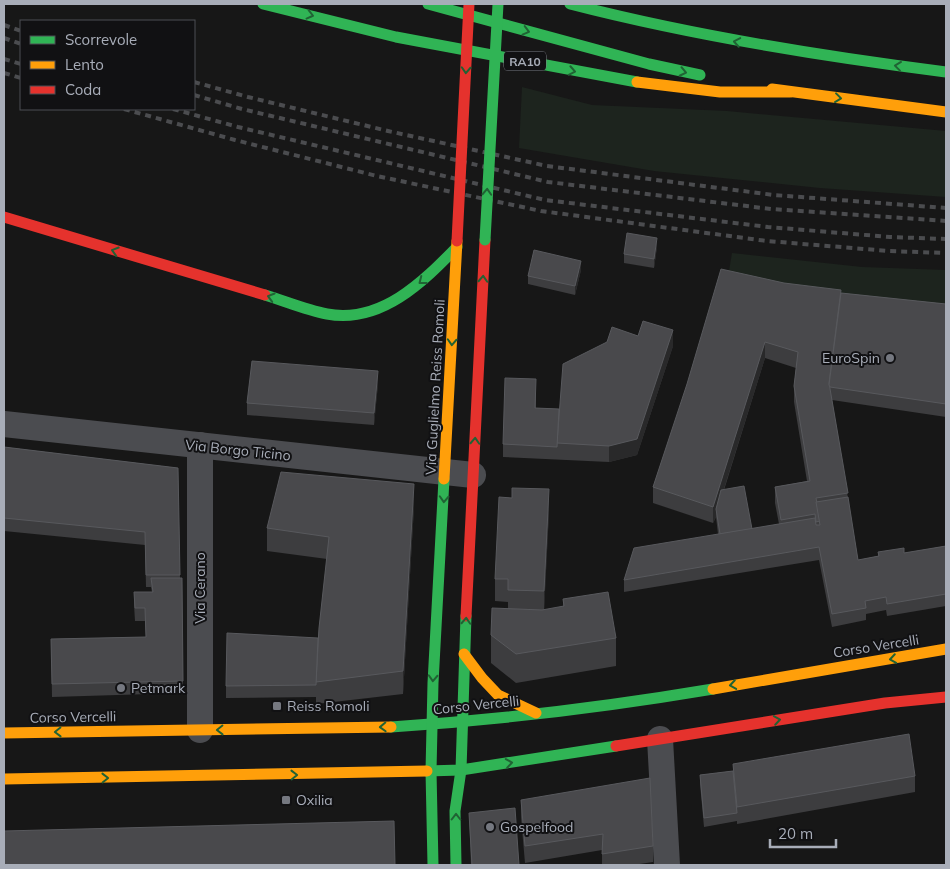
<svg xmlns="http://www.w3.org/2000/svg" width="950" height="869" viewBox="0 0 950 869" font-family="Mulish,sans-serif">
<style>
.green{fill:#1d241e}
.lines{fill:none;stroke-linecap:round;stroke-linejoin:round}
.street{stroke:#4b4c50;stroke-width:26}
.fast{stroke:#30b455;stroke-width:11}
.slow{stroke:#ff9f0a;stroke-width:11}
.jam{stroke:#e5322d;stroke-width:11}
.rail{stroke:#4b4c4f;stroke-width:4;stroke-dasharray:6 5;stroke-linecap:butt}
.fast-bridge{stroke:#30b455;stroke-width:11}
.jam-bridge{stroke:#e5322d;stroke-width:11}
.wall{fill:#3d3d3f;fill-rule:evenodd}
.shaded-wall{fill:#29292a}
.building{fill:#49494c;stroke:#58595d}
.oneway{stroke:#206234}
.poi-dot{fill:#757880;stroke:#111113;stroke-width:2}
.labels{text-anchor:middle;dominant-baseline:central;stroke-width:4;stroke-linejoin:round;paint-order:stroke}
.shield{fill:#111113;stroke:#7b7e86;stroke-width:1}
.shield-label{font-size:12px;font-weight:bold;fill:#a8adb8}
.poi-label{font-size:14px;fill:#a8adb8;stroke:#111113;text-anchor:start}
.street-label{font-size:14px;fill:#a8adb8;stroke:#111113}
</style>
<rect width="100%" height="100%" fill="#171717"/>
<g class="green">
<path d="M522 87 592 105 727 111 946 131V197L820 188 654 171 519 148Z"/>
<path d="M732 253 862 267 946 270V311L727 283Z"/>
</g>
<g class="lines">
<g class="street">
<path d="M4 424 473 475"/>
<path d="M200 445V730"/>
<path d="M660 739 667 865"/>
</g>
<g class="fast">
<path d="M263 4 396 37 637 82"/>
<path d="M428 4 649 64 700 75"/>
<path d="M570 4C694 36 819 56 946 72"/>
<path d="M265 295C285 301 306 310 327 314 381 324 423 282 457 247"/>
<path d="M391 727C499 720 606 707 713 689"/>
<path d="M427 771 461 770 616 746"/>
<path d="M433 865 431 771 433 683 444 479"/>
<path d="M456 865 455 811 461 770 466 616"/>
</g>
<g class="slow">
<path d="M637 82 720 92H790"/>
<path d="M772 89 946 112"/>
<path d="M444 479 457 241"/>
<path d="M464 654 482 678 498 695 536 713"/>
<path d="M713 689 946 649"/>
<path d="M4 733 391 727"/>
<path d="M4 779 427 771"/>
</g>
<g class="jam">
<path d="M4 217 265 295"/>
<path d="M466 616 485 240"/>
<path d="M616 746 885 703 946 697"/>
</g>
<g class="rail">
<path d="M4 25 21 31"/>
<path d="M4 38 21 44"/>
<path d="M4 59 21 64"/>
<path d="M4 73 21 78"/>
<path d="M194 82 248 97 388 131 547 166 774 195 946 208"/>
<path d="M194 95 242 109 548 182 771 209 946 221"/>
<path d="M124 109 235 140 377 176 541 211 767 241 889 251 946 253"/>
<path d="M173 109 238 127 545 200 768 227 890 237 946 239"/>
</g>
<path class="fast-bridge" d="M485 240 498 4"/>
<path class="jam-bridge" d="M457 241 469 4"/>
</g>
<g class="wall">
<path d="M657 247 654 268 624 263V254Z"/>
<path d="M581 270 575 295 528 284V276Z"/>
<path d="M784 283 841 293 946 304V417L832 400 858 560 878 556V552L904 553 946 546V606L887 616 886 610 866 614V620L832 627 819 560 624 592V580L718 534 716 517 713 523 653 503V487ZM765 358 796 368 794 386V402L807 481 775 487V503L779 524 752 529 724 490Z"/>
<path d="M673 346 637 455 609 462 503 457V444L536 392V408L559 409Z"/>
<path d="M378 384 374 425 247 415V403Z"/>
<path d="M4 447 178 468 180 578H182L183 693 52 697 51 639 146 637 145 621H135L134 605V592H152L151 587H146L145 545 4 531Z"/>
<path d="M414 507 403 694 316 704V697L226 698V686L318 638 327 559 267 551V528Z"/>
<path d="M549 512 544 610 563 607V599L616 638V666L516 683 491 663V635L508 609V602L495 601V579Z"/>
<path d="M733 764 915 776V792L737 824V821L704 827 700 784V775L733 771Z"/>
<path d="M521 800 653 846V862L633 865H602V850L525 863 521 817Z"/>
<path d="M469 813 519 865H471Z"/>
</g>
<g class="shaded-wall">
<path d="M657 238V247L654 268V259Z"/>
<path d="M581 261V270L575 295V286Z"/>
<path d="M673 330V346L637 455 609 462V446Z"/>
<path d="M765 342V358L716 514V509V517L713 523V507Z"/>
<path d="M378 371V384L374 425V413Z"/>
<path d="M414 484V507L403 694V671Z"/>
<path d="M549 489V512L544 614V591Z"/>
</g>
<g class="building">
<path d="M627 233 657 238 654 259 624 254Z"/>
<path d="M534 250 581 261 575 286 528 276Z"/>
<path d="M721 269 784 283 841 290 829 383 848 493 816 498 820 521 816 522 815 514 781 520 775 487 810 481 794 386 798 352 765 342 713 507 653 487 687 384Z"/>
<path d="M841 293 946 304V404L830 387 829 385Z"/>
<path d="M643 321 673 330 637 439 609 446 557 443 563 364 607 342 612 327 638 336Z"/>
<path d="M252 361 378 371 374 413 247 403Z"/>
<path d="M505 378 536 379 535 408 559 409 557 447 503 444Z"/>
<path d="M4 447 178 468 180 575H146L145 532 4 518Z"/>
<path d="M281 472 414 484 403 671 316 682 319 628 329 537 267 528Z"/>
<path d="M744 486 752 529 720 534 716 509 721 490Z"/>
<path d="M512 488 549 489 544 591 508 590V579H495L499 497 512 498Z"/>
<path d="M848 497 858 560 879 556 878 552 904 548V553L946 546V594L887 604 886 597 865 601 866 608 832 614 819 547 624 580 634 548 815 518 816 525H820L816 502Z"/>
<path d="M151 578H182L183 681 52 684 51 639 146 637 145 608H135L134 592H153Z"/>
<path d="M608 592 616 638 516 654 491 635 492 608 542 610 564 606 563 599Z"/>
<path d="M227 633 318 638 316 685 226 686Z"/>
<path d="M909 734 915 776 737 807 733 764Z"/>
<path d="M733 771 737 813 704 818 700 775Z"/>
<path d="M650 778 653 846 602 854 603 834 525 846 521 800Z"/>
<path d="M515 808 519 865H472L469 813Z"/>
<path d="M394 821 395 865H4V831Z"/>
</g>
<defs><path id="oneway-chevron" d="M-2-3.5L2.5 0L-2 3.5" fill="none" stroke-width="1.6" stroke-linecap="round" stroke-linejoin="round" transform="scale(1.25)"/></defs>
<g class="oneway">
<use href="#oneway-chevron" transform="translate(310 15) rotate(14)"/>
<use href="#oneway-chevron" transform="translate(526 31) rotate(15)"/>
<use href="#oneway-chevron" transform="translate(737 42) rotate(-170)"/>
<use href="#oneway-chevron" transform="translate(898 66) rotate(-173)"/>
<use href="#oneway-chevron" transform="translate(466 70) rotate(93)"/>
<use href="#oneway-chevron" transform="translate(572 71) rotate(11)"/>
<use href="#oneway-chevron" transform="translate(683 72) rotate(12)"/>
<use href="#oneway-chevron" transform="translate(838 98) rotate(7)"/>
<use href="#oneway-chevron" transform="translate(487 192) rotate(-87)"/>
<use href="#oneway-chevron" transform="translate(115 251) rotate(-163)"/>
<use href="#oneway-chevron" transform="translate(483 279) rotate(-87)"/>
<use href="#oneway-chevron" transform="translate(422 281) rotate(142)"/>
<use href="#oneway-chevron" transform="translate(271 297) rotate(-164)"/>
<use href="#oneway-chevron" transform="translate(452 342) rotate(93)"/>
<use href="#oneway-chevron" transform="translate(475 441) rotate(-87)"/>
<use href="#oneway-chevron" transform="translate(444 499) rotate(93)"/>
<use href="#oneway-chevron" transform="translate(466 621) rotate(-87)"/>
<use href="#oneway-chevron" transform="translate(893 659) rotate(171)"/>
<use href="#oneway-chevron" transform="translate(433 678) rotate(93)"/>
<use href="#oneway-chevron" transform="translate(733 685) rotate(171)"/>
<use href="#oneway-chevron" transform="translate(777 720) rotate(-9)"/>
<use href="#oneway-chevron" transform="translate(383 727) rotate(178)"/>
<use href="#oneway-chevron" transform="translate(220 730) rotate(179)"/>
<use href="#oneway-chevron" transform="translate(58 732) rotate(179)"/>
<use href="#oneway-chevron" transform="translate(509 763) rotate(-9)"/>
<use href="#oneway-chevron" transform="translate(294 775) rotate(-1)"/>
<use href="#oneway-chevron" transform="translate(105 778) rotate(-1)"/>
<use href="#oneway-chevron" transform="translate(456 817) rotate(-90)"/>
</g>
<g class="poi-dot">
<circle cx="890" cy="358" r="5"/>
<circle cx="121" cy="688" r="5"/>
<rect x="272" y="701" width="10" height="10" rx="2.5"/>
<rect x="281" y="795" width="10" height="10" rx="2.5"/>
<circle cx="490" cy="827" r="5"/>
</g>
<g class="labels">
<rect class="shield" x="504" y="51.5" width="42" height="19" rx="4"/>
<g class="shield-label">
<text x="525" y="61">RA10</text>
</g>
<g class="poi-label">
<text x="880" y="358" text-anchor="end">EuroSpin</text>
<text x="131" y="688">Petmark</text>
<text x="287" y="706">Reiss Romoli</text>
<text x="296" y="800">Oxilia</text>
<text x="500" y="827">Gospelfood</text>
</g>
<g class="street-label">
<text transform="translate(435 387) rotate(-87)">Via Guglielmo Reiss Romoli</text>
<text transform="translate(238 450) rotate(6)">Via Borgo Ticino</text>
<text transform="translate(200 588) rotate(-90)">Via Cerano</text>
<text transform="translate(876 646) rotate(-9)">Corso Vercelli</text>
<text transform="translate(476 705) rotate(-6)">Corso Vercelli</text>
<text transform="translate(73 717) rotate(-1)">Corso Vercelli</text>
</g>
</g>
<rect width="950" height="869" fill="none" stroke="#a8adb8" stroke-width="10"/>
<rect x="20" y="20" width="175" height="90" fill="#111113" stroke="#4d4f55"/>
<rect x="30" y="36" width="25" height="8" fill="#30b455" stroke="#4d4f55"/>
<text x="65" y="45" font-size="15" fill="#a8adb8">Scorrevole</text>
<rect x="30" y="61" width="25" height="8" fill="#ff9f0a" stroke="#4d4f55"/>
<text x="65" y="70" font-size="15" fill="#a8adb8">Lento</text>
<rect x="30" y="86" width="25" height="8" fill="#e5322d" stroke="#4d4f55"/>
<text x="65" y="95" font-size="15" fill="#a8adb8">Coda</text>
<path d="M770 839v8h66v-8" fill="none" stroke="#a8adb8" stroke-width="2.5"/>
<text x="778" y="839" font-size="15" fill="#a8adb8" stroke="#111113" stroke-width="4" paint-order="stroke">20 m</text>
</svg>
